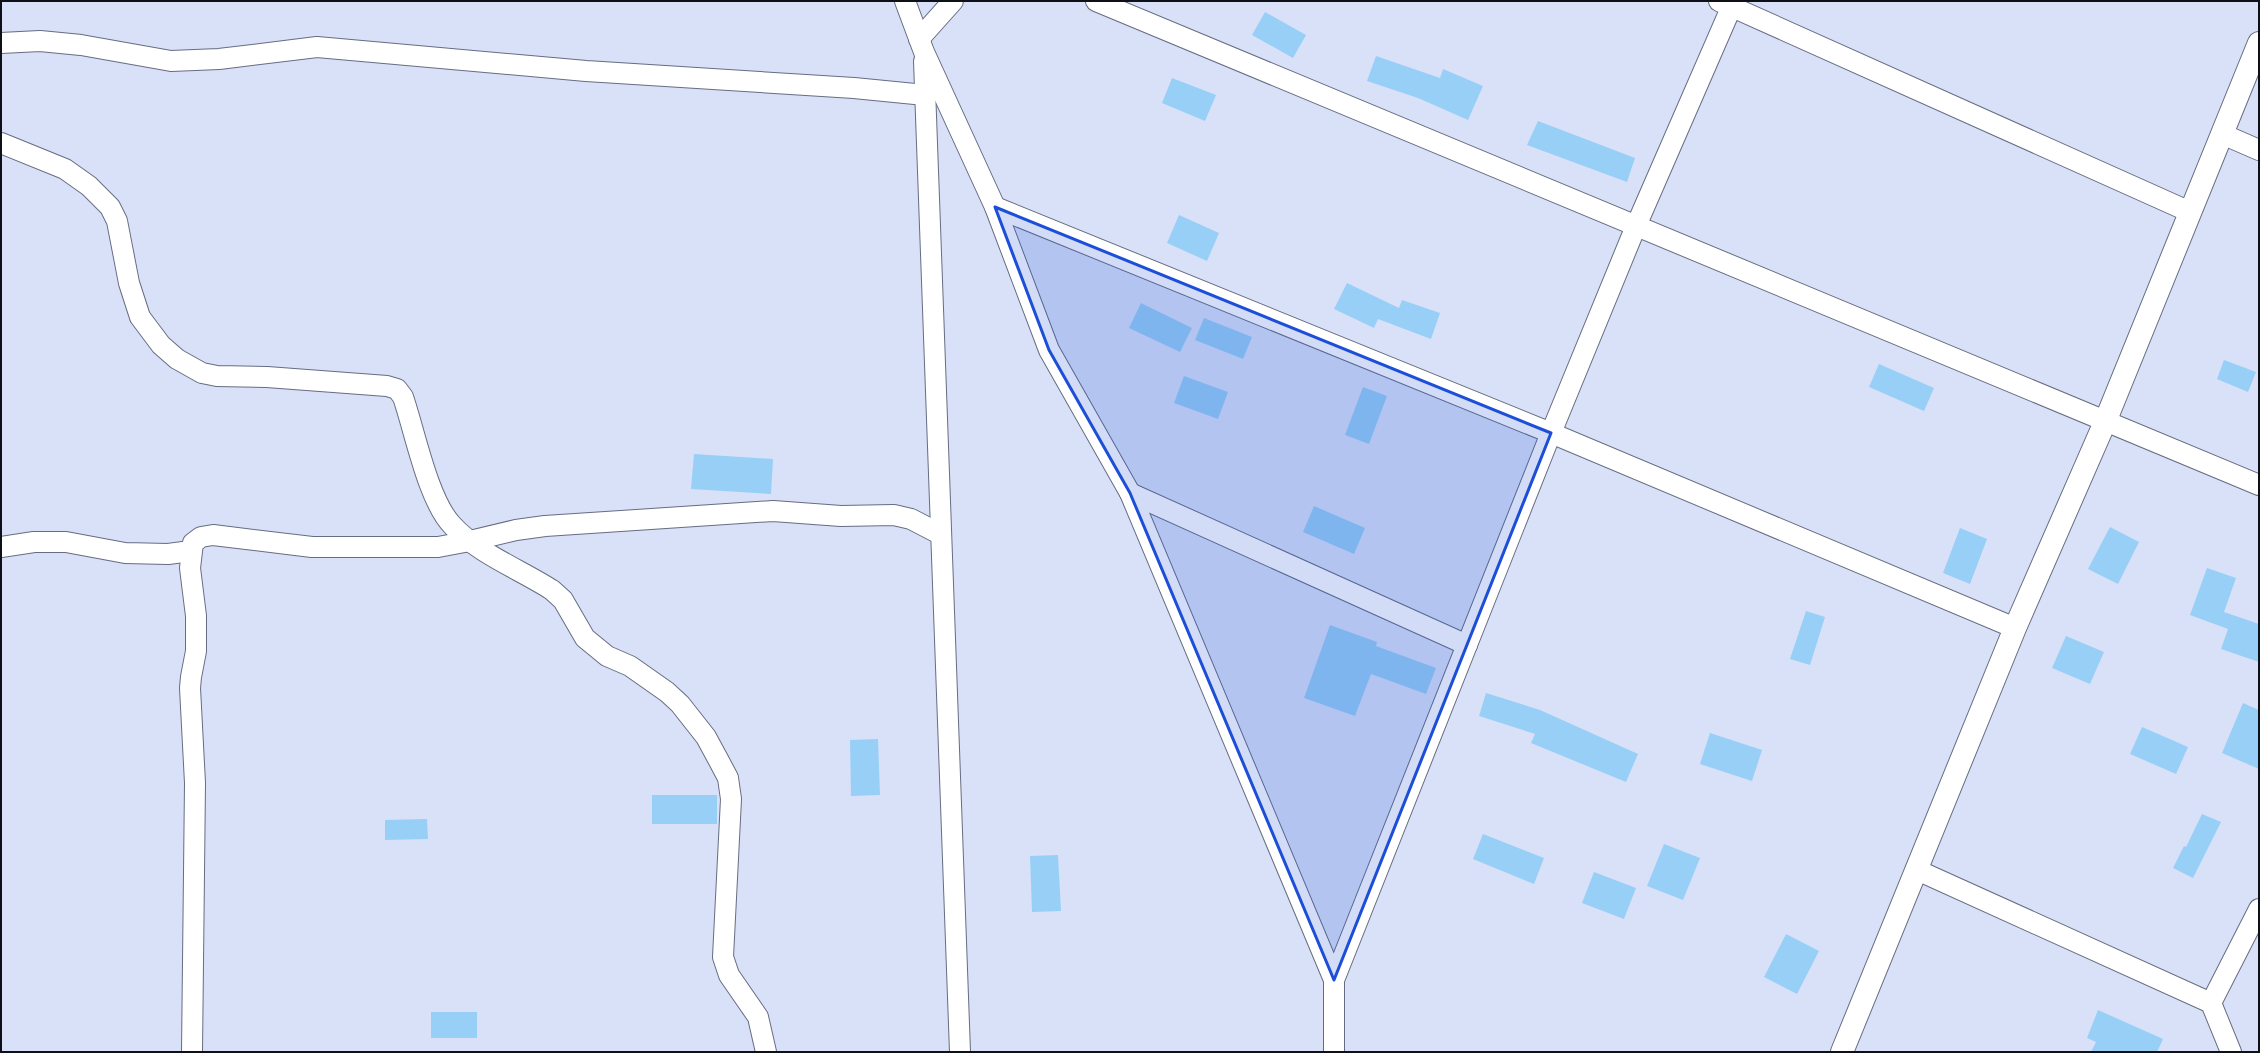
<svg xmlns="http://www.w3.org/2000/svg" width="2260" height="1053" viewBox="0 0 2260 1053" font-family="'Playfair Display',serif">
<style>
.building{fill:#98cff6}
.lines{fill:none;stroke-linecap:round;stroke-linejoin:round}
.minor-casing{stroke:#666d82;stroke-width:22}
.primary-casing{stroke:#666d82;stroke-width:24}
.minor{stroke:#fff;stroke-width:20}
.primary{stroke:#fff;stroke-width:22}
.marked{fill:#1d4ed8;fill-opacity:0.2;stroke:#1d4ed8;stroke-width:3;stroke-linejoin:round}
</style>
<rect width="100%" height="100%" fill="#d9e1f8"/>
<g class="building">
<path d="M1265 12 1306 35 1293 58 1252 35Z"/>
<path d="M1376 56 1440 78 1443 69 1483 86 1468 120 1418 98 1367 81Z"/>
<path d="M1172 78 1216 95 1205 121 1162 103Z"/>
<path d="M1538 121 1635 158 1627 182 1527 145Z"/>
<path d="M1179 215 1219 233 1207 261 1167 243Z"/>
<path d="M1347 283 1399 308 1402 300 1440 313 1431 339 1378 319 1374 328 1334 309Z"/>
<path d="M1141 303 1192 328 1180 352 1129 328Z"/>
<path d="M1204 318 1252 337 1243 359 1195 340Z"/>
<path d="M2224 360 2256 372 2248 392 2217 379Z"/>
<path d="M1879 364 1934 388 1924 411 1869 387Z"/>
<path d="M1184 376 1228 392 1218 419 1174 403Z"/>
<path d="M1363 387 1387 396 1369 444 1345 435Z"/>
<path d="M694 454 773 459 771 494 691 489Z"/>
<path d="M1314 506 1365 528 1354 554 1303 532Z"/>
<path d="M2110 527 2139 542 2118 584 2088 569Z"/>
<path d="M1960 528 1987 539 1970 584 1943 573Z"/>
<path d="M2207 568 2236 578 2224 612 2259 624V662L2221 649 2228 629 2190 615Z"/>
<path d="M1806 611 1825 617 1810 665 1790 659Z"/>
<path d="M1330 625 1377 642 1376 646 1436 668 1426 694 1371 674 1355 716 1304 698Z"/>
<path d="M2066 636 2104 652 2090 684 2052 668Z"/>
<path d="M1486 693 1540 710 1638 754 1626 782 1531 743 1535 734 1479 716Z"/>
<path d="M2243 703 2259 710V769L2222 753Z"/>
<path d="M2142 727 2188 747 2176 774 2130 754Z"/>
<path d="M1710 733 1762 750 1752 781 1700 764Z"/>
<path d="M878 739 880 795 851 796 850 740Z"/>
<rect x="652" y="795" width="65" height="29"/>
<path d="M2202 814 2221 822 2193 878 2173 868 2184 846 2186 847Z"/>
<path d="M427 819 428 839 385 840V820Z"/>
<path d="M1483 834 1544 858 1534 884 1473 859Z"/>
<path d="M1664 844 1700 858 1683 900 1647 886Z"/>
<path d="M1058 855 1061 911 1032 912 1030 856Z"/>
<path d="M1594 872 1636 888 1624 919 1582 903Z"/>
<path d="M1786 934 1819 951 1797 994 1764 977Z"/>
<path d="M2098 1010 2163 1039 2157 1052H2091L2096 1042 2087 1038Z"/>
<rect x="431" y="1012" width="46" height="26"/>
</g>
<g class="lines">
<g class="minor-casing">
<g id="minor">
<path d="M905 1 924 52 995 207 1049 350 1130 493 1334 980V1052"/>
<path d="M1096 1 2259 485"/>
<path d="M1719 1 2190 212"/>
<path d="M919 39 953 1"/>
<path d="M1 43 40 41 81 45 171 61 219 59 317 47 586 71 854 88 925 95"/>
<path d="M924 61 960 1052"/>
<path d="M2222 134 2259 150"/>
<path d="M1 143 65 169 89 186 110 207 117 221 129 283 140 317 161 345 177 359 202 373 217 376 267 377 387 386 397 389 403 397C415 432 428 500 452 525 477 553 521 570 552 590L563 600 585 638 607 656 630 666 667 692 680 704 706 737 719 761 728 778 731 799 723 957 729 975 758 1017 766 1052"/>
<path d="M995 207 1551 433 2015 628"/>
<path d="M1130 493 1467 645"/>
<path d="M1 547 34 542H66L125 553 168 554 191 551"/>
<path d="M1917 870 2211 1003 2231 1052"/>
<path d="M1334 980 1551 433 1636 226 1734 1"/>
<path d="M2211 1003 2259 909"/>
<path d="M192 1052 195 783 190 688 191 677 196 651V616L190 568 193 543 201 537 213 535 312 547H438L470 541 516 530 545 526 773 511 841 516 894 515 911 519 940 534"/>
</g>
</g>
<g class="primary-casing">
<path id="primary" d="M1842 1052 2015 628 2105 422 2259 43"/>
</g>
<use href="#minor" class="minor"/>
<use href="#primary" class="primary"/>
</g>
<path class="marked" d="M995 207 1551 433 1334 980 1130 493 1049 350Z"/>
<rect width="2260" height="1053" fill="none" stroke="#0e1018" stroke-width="4"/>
</svg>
